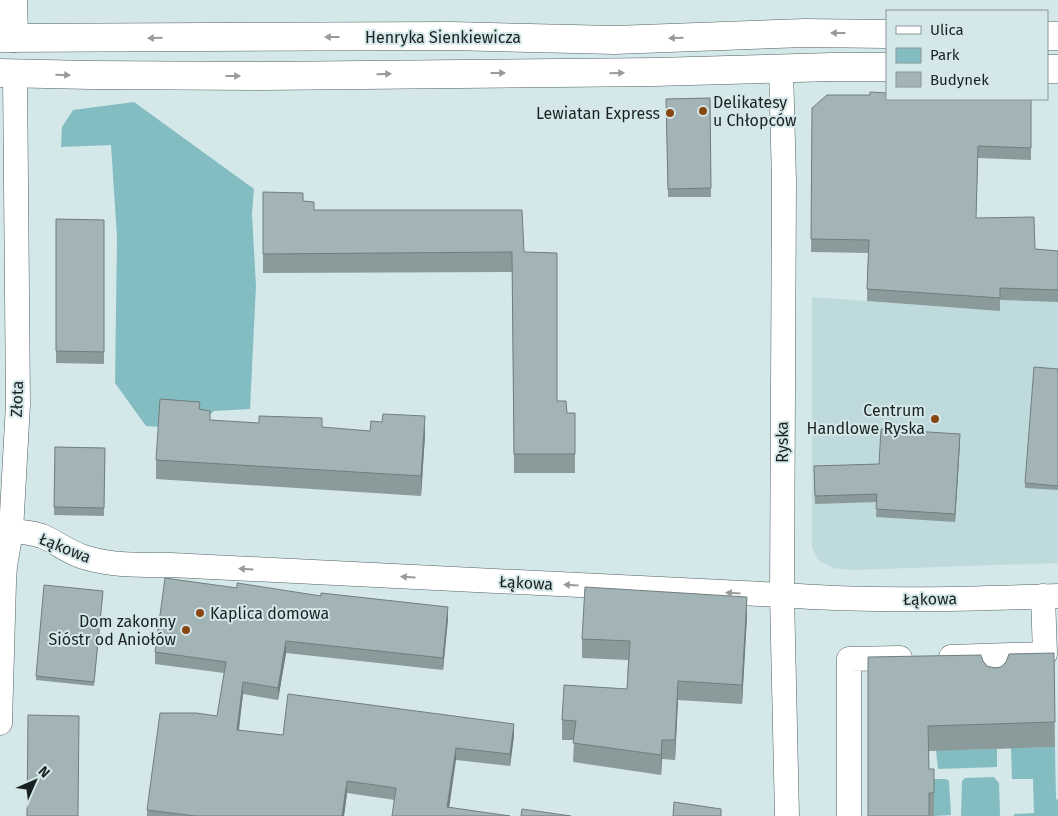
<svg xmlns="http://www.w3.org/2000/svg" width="1058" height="816" viewBox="0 0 1058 816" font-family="'Fira Sans',sans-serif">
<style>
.built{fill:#bedadc}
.green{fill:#83bdc1}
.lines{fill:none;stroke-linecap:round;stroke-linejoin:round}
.minor-casing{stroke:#526263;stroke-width:25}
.tertiary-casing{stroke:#526263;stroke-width:29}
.secondary-casing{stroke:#526263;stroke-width:29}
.minor{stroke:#fff;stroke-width:24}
.tertiary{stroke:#fff;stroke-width:28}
.secondary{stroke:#fff;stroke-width:28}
.wall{fill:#8b9b9c}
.shaded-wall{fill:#717e7f}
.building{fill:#a2b4b5;stroke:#717e7f}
.oneway{fill:#989b9b}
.poi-dot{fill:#884613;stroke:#d4e7e9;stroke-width:2}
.labels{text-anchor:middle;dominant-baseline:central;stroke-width:4;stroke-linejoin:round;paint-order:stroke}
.street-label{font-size:16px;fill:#1a2121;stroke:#d4e7e9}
.poi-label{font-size:16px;fill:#1a2121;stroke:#d4e7e9;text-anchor:end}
</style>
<rect width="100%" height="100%" fill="#d4e7e9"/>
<path class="built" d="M1058 264V563L850 570 833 568 818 560 812 547V297L973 309Z"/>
<g class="green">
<path d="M134 102 254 189 252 214 256 286 250 409 214 411 195 429 146 426 115 383 117 237 111 145 61 147 62 127 73 110Z"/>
<path d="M1055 747 1056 799 1058 800V816H1014V814L1034 813 1033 779H1012L1011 748Z"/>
<path d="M997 749V767L938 769 936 750Z"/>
<path d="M994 777 999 783 1000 816H961L962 781 965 778Z"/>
<path d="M929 779H946L949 781 951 815 934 816Z"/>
</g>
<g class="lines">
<g class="minor-casing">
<g id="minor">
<path d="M781 68 784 181 782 595 787 816"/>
<path d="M0 532C13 531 29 532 42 536 57 542 70 554 87 558 115 566 142 565 171 565L782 595C874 602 966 599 1058 596"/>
<path d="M951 657 1045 654 1043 596"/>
<path d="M0 723 4 582 5 566 11 531 18 404 15 73"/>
<path d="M849 816V659L900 658"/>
</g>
</g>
<g class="tertiary-casing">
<path id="tertiary" d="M13 0 14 38"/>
</g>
<g class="secondary-casing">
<g id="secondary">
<path d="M1047 36H1058"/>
<path d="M0 38 451 36 615 40 805 33 887 34"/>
<path d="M1047 69H1058"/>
<path d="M0 73 90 75 265 76 655 72 832 67H887"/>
</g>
</g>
<use href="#minor" class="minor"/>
<use href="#tertiary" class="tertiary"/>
<use href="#secondary" class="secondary"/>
</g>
<g class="wall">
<path d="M710 98 711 197H668L666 99Z"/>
<path d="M1031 99V160L978 158 976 218 1035 249 1058 251V302L1000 300V311L867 301 868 253 811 252 812 108Z"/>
<path d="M263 192 303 201 314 210 524 252 557 401 567 413H575V473H514L512 272 263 273Z"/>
<path d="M56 219 104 220V364L56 363Z"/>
<path d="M1058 369V490L1025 488V483Z"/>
<path d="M200 409 210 420 425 435 421 496 156 479V460Z"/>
<path d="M960 442 955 522 876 517 877 502 815 504 814 466 879 464Z"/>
<path d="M55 447 105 448 104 516 54 515Z"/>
<path d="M237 588 321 596 448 619 443 670 286 653 278 700 243 694 239 730 283 735 514 736 510 766 456 760 395 800 347 793 344 816H147V810L217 716 224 673 155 664V652Z"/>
<path d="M103 591 94 686 36 680V676Z"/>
<path d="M747 616 742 704 678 700 675 760 662 759 661 775 573 762 574 740H562V720L627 689 628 660 582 658V639Z"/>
<path d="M1054 653 1055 747 929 751V769H934V816H868V657L983 661 987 666 995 668Z"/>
</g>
<g class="shaded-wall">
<path d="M425 416V435L421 496V476Z"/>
<path d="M960 434V442L955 522V514Z"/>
<path d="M747 597V616L742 704V685Z"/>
<path d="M448 607V619L443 670V658Z"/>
<path d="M286 641V653L278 700V688Z"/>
<path d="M678 681V700L675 760V740Z"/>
<path d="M243 682V694L237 742V730Z"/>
<path d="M514 724V736L510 766V754Z"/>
<path d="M662 740V759L661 775V755Z"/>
<path d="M456 748V760L448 816 447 807Z"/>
<path d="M347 781V793L344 816H342Z"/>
</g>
<g class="building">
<path d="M870 92 887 93V99H1031V148L978 146 976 218 1034 217 1035 249 1058 251V290L1000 288V298L867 289 869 240 811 239 812 108 827 95H870Z"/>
<path d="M710 98 711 188 668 189 666 99Z"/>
<path d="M263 192 303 193V201L314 202V210H522L524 252 557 253V401H566L567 413H575V454H514L512 252 263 254Z"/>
<path d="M56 219 104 220V352L56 351Z"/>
<path d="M1034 367 1058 369V486L1025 483Z"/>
<path d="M160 399 200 402 199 409 210 411V420L259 423V416L322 418V427L370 431 371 421 382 422 383 414 425 416 421 476 156 460Z"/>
<path d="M881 429 960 434 955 514 876 509 877 494 815 496 814 466 879 464Z"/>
<path d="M55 447 105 448 104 508 54 507Z"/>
<path d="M165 578 237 588V583L321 596V593L448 607 443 658 286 641 278 688 243 682 237 730 283 735 288 694 514 724 510 754 456 748 447 807 510 816H392L396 788 347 781 342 816H195L147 810 160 713H196L217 716 226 662 155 652Z"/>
<path d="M44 585 103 591 94 682 36 676Z"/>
<path d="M585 587 747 597 742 685 678 681 675 740H662L661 755 573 743 576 721 562 720 564 685 627 689 630 641 582 639Z"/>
<path d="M1054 653 1055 722 928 726 929 769H934V793H929V816H868V657L981 655 983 661 987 666 995 668 1001 667 1006 662 1009 654Z"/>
<path d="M28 715 79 716 78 816H27Z"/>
<path d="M674 802 721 809V816H673Z"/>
<path d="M522 809 571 816H521Z"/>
</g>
<defs><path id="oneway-solid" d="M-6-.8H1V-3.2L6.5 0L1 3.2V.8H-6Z" transform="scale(1.25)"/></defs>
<g class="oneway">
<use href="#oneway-solid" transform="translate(838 33) rotate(-180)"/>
<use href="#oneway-solid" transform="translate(332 37) rotate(180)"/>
<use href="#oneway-solid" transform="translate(155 38) rotate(179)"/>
<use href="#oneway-solid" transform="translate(676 38) rotate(178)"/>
<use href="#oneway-solid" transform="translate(498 73)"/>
<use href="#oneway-solid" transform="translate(617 73) rotate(-1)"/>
<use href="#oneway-solid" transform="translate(384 74) rotate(-1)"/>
<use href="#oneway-solid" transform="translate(63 75) rotate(2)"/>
<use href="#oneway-solid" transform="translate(233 76)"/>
<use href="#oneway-solid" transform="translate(246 569) rotate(-177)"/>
<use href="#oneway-solid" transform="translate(408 577) rotate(-177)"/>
<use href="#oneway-solid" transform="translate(571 585) rotate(-177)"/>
<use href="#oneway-solid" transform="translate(733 593) rotate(-176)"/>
</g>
<g class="poi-dot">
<circle cx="703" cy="111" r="5"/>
<circle cx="670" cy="113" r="5"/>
<circle cx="935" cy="419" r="5"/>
<circle cx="200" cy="613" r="5"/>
<circle cx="186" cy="630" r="5"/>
</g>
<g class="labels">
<g class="street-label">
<text x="443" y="37">Henryka Sienkiewicza</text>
<text transform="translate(17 399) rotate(-88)">Złota</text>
<text transform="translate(782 442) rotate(-90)">Ryska</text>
<text transform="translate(65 548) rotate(22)">Łąkowa</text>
<text transform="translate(526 583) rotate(3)">Łąkowa</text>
<text transform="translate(930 599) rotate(-1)">Łąkowa</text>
</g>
<g class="poi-label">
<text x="713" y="102" text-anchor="start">Delikatesy<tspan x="713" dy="18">u Chłopców</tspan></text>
<text x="660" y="113">Lewiatan Express</text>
<text x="925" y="410">Centrum<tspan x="925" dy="18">Handlowe Ryska</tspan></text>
<text x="210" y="613" text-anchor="start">Kaplica domowa</text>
<text x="176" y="621">Dom zakonny<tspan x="176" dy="18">Sióstr od Aniołów</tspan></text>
</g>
</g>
<rect x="886" y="10" width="162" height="90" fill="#d4e7e9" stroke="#8a9899"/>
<rect x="896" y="26" width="25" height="8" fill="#ffffff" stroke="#8a9899"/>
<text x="930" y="35" font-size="15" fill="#1a2121">Ulica</text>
<rect x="896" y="48" width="25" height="15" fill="#83bdc1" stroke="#8a9899"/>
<text x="930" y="60" font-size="15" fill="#1a2121">Park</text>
<rect x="896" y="72" width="25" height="15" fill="#a2b4b5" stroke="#8a9899"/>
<text x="930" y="85" font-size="15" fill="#1a2121">Budynek</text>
<g transform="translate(35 781) rotate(45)" stroke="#d4e7e9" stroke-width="4" paint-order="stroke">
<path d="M0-4L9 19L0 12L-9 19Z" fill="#1a2121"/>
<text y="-8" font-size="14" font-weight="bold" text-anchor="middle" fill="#1a2121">N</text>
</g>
</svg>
